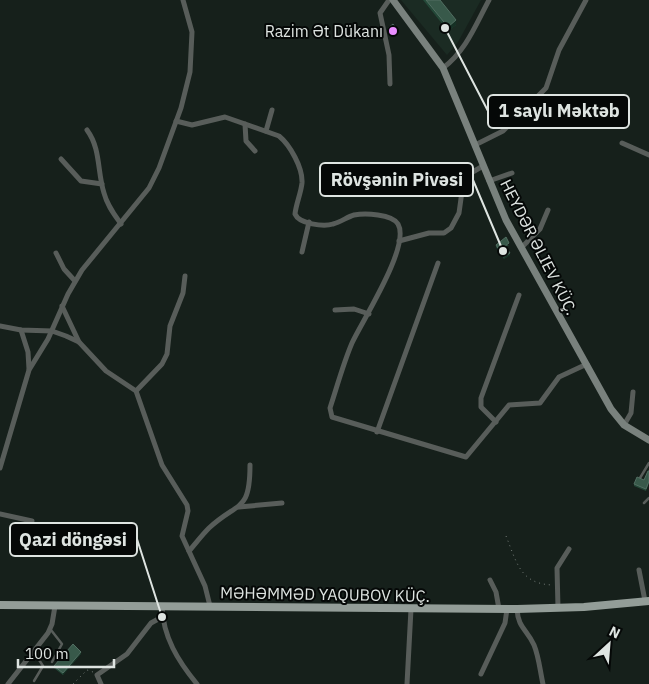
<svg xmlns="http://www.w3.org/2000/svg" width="649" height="684" viewBox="0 0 649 684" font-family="'IBM Plex Sans',sans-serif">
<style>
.built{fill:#1b2b23}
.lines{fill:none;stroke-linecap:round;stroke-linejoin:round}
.path{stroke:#757d79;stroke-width:1;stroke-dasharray:1 4;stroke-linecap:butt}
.lane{stroke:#585d5a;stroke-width:2.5}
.street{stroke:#585d5a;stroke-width:5}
.secondary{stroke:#79817d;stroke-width:7}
.primary{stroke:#939d98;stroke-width:8}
.wall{fill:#244838}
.shaded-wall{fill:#163125}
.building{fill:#38594a;stroke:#526e62}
.poi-dot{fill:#e98dfe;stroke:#050807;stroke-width:2}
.labels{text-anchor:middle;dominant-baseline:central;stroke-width:4;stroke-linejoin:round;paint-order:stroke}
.poi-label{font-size:16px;fill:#dee4e1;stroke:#050807;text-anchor:end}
.street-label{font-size:16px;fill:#dee4e1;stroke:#050807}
.leader{fill:none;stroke:#dee4e1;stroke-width:2}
.callout-dot{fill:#dee4e1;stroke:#050807;stroke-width:2}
.callout{fill:#050807;stroke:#dee4e1;stroke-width:2}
.callout-label{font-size:18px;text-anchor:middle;font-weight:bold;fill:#dee4e1}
</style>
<rect width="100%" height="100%" fill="#16201b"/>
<path class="built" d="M401 0H481L458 42 447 55Z"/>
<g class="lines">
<g class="path">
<path d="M506 536C517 563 520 584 553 585"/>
<path d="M73 684 87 670 93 672"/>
</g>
<g class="lane">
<path d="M640 478 649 463"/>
<path d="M644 503 649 498"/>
<path d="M51 630 62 644 52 662"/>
<path d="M34 681 43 666 34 652"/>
</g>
<g class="street">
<path d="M389 0 380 13 389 55 390 84"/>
<path d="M443 68C466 51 476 24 489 0"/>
<path d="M176 121 192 125 225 117 279 136C290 145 303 168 302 183 301 193 296 204 295 214 299 224 324 227 333 224 341 222 347 217 354 215 365 213 392 214 398 224 411 246 362 321 352 343 343 364 337 387 330 408L332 417 466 457 509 405 540 403 559 377 587 364"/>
<path d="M245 124 246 141 255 151"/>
<path d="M87 130C101 149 97 171 104 193 107 205 114 214 121 224"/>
<path d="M266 131 272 110"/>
<path d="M622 143 649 155"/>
<path d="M475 145 503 131 546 88 559 50 586 0"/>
<path d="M61 159 81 181 102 184"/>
<path d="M489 181 512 173"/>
<path d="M399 241 429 233H444L451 228 459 213 464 177 483 166"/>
<path d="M521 248 540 229 548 210"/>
<path d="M302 252 309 222"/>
<path d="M56 253 64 269 75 281"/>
<path d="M62 306 79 342"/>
<path d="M335 310 354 309 369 314"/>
<path d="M0 326 21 330 52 331 66 336 79 342 106 371 136 391 162 465 187 505 188 511 182 536 205 586 210 606"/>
<path d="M21 330 28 352 29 369"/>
<path d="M136 391 162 364 167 354 170 326 183 293 185 276"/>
<path d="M496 422 481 407V398L519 295"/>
<path d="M624 425 631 413 633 392"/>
<path d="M377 432 438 263"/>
<path d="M0 468 29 370 48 339 68 294 82 270 149 188 159 168 181 108 190 72 192 32 183 0"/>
<path d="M239 507 282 503"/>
<path d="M0 514 32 521"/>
<path d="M189 551C196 543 202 535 209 528 238 501 250 513 250 465"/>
<path d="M639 570 645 601"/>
<path d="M490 580 496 592 499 609"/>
<path d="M162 606C163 637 178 661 197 684"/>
<path d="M558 608 557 568 569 549"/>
<path d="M517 609C518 628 527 629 534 645 539 657 540 671 543 684"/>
<path d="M481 674 505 623 507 609"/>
<path d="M8 684 48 633 52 624 55 606"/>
<path d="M101 684 97 675 127 654 151 623 162 617"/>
<path d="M407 684 411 609"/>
</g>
<path class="secondary" d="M393 0 443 68 506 220 611 409 624 425 649 440"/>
<path class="primary" d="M0 605 517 609 584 607 649 601"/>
</g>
<g class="wall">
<path d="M423 0H440L456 25 448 31Z"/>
<path d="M496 245H509L506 247 510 255 504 259 496 247Z"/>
<path d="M649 471V483L646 491 634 486V484L644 480Z"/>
<path d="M81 654 63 675 54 668V666Z"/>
</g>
<g class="shaded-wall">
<path d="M456 20V25L448 31V27Z"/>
<path d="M398 31V33L393 37V35Z"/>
<path d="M510 253V255L504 259V257Z"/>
<path d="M81 652V654L63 675V673Z"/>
</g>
<g class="building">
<path d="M426 0H440L456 20 448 27Z"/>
<path d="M393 24 398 31 393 35 388 28Z"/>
<path d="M506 237 509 243 505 246 510 253 504 257 496 245Z"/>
<path d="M648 471H649V481L646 489 634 484 637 477 644 480Z"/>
<path d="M73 644 81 652 63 673 54 666Z"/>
</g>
<circle class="poi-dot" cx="393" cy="31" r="5"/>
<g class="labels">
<g class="poi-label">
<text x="383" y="31">Razim Ət Dükanı</text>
</g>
<g class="street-label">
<text transform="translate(539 247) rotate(63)">HEYDƏR ƏLIEV KÜÇ.</text>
<text transform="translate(325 594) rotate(1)">MƏHƏMMƏD YAQUBOV KÜÇ.</text>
</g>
</g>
<path class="leader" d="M445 28L488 111M503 251L473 180M162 617L137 539"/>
<g class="callout-dot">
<circle cx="445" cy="28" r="5"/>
<circle cx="503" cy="251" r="5"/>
<circle cx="162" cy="617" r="5"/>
</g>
<g class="callout">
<rect x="488" y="95" width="141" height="33" rx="5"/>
<rect x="320" y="163" width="153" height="33" rx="5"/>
<rect x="10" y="523" width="127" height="33" rx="5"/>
</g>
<g class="callout-label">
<text x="559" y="117">1 saylı Məktəb</text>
<text x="397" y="186">Rövşənin Pivəsi</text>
<text x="73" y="546">Qazi döngəsi</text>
</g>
<g transform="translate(609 644) rotate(26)" stroke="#050807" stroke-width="4" paint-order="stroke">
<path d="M0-4L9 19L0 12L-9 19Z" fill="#dee4e1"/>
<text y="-8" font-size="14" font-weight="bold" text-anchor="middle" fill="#dee4e1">N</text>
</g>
<path d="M18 659v8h96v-8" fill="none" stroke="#dee4e1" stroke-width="2.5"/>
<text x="25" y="659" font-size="15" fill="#dee4e1" stroke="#050807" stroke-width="4" paint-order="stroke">100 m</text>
</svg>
